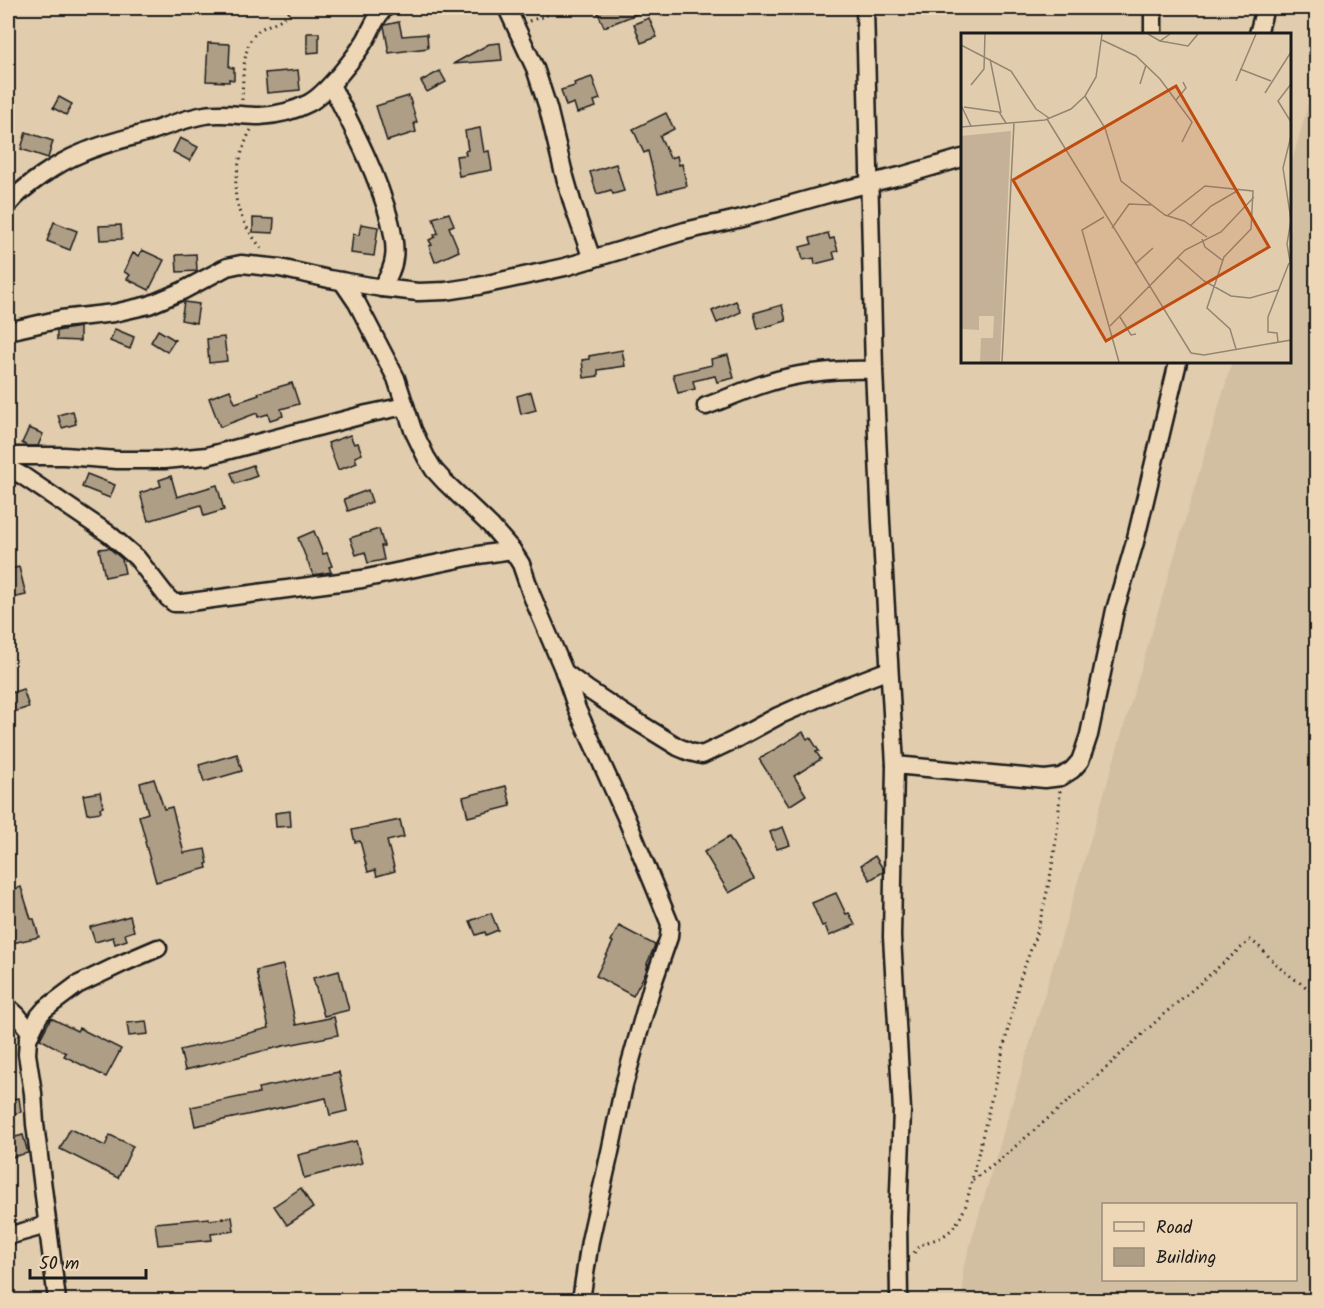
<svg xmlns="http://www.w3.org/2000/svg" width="1324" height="1308" viewBox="0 0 1324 1308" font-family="Kalam,sans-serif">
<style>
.built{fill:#d2bea1;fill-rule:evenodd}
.building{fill:#ae9e86;stroke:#1c1c1c;stroke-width:1.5}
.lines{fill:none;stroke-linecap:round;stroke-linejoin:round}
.minor-casing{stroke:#1c1c1c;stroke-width:21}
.path{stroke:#1c1c1c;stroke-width:3;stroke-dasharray:1.5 4.5;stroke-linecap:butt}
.minor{stroke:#eed7b6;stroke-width:16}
.inset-road{fill:none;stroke:#928673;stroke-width:1.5}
.view{fill:#bf4d0f;fill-opacity:0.15;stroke:#bf4d0f;stroke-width:3}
.inset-edge{fill:none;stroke:#1c1c1c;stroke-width:3}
</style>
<rect width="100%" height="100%" fill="#e1ccad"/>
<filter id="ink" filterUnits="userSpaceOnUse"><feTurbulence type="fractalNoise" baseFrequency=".0167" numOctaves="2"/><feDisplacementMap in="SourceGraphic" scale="12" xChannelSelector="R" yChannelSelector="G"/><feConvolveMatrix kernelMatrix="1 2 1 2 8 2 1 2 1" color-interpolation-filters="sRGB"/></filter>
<g filter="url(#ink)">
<path class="built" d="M1316 77V1300H963V1269L1232 362H1290V168ZM1104 1204H1296V1280H1104Z"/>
<g class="building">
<path d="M596 8H652L604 27Z"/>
<path d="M649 18 657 37 641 43 634 24Z"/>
<path d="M399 22 402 36 427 34 428 48 389 53 384 26 385 25Z"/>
<path d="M307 33H319V52L307 53Z"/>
<path d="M208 43 230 44 229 67 234 68V80L229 79V82L206 81Z"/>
<path d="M500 43 502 60 453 64 489 44Z"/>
<path d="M298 70 300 90 267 93 265 73Z"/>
<path d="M440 71 446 82 427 92 421 81Z"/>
<path d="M592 77 600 99 594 101 596 107 577 113 574 103 566 106 561 90 575 86 574 83Z"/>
<path d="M409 96 417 122 414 123 416 132 387 141 376 106Z"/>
<path d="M59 97 72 104 66 115 53 108Z"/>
<path d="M666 113 674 129 660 136 670 158 677 156 679 165 682 164 687 186 658 193 648 151 644 153 633 129Z"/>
<path d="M480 128 484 152 489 151 492 170 459 176 456 156 466 155 465 151 468 150 465 131Z"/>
<path d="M26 132 53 141 48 158 21 149Z"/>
<path d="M180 138 198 147 190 161 173 152Z"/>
<path d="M616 164 624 191 613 194 611 190 597 194 590 172Z"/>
<path d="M449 213 454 225 449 227 459 251 435 262 429 246 432 245 429 240 435 237 434 235 438 233 433 218Z"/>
<path d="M253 218 274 219 273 233 253 232Z"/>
<path d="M54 222 77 231 70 250 47 241Z"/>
<path d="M361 224 378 227 374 256 351 253 353 234 359 235Z"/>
<path d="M121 225 122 239 100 240 99 226Z"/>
<path d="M828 233 830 239 834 238 838 251 833 252 835 259 815 264 814 258 803 260 800 247 812 244 810 238Z"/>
<path d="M142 250 164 260 149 290 127 279 130 275 124 272 133 253 139 256Z"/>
<path d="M196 254 197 271 177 272 176 255Z"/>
<path d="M736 301 741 312 717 323 712 311Z"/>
<path d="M184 302 199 304 196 323 181 320Z"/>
<path d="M782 305 786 321 758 329 754 313Z"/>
<path d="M80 327V341L57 340V331Z"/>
<path d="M115 329 134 337 130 349 110 341Z"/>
<path d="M158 330 175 340 167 352 151 342Z"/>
<path d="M224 337 227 361 209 363 207 339Z"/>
<path d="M622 350 625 366 598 370V376L584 378 582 360 589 359V356Z"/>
<path d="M728 355 734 378 717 382 715 376 693 381 695 389 678 393 673 374 712 365 711 359Z"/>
<path d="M292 383 299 404 281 409 283 416 270 420 268 414 258 417 257 413 220 427 209 398 230 390 235 403 259 395 258 393Z"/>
<path d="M531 392 536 410 521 414 517 396Z"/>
<path d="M73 411 76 424 62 428 58 415Z"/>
<path d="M29 428 43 434 38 446H27L22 443Z"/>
<path d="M350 435 354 444 358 443 362 454 355 457 357 463 338 470 328 443Z"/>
<path d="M253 465 257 476 235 484 231 473Z"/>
<path d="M87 474 115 485 110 498 82 487Z"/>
<path d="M171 476 177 497 217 485 224 510 204 516 201 505 148 521 140 493 161 486 159 480Z"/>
<path d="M368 490 372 502 348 511 344 499Z"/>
<path d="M379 529 384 546H381L384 560 368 563 365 552 356 555 350 538Z"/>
<path d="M314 531 323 554 327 553 332 566 329 567 331 572 313 575 298 538Z"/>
<path d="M109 548 122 559 125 573 105 577 99 549Z"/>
<path d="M19 567 26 595 8 599V570Z"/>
<path d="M23 689 29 707 8 714V694Z"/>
<path d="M803 732 807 739 810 737 819 751 816 752 821 759 794 776 806 795 789 806 759 759Z"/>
<path d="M237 754 242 771 204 782 199 765Z"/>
<path d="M154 779 164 809 172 807 184 853 205 849 208 863 206 864 207 868 156 882 145 842 146 841 139 816 148 813 140 783Z"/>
<path d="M506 786 511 806 468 817 463 797Z"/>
<path d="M100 792 103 807 100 808 101 812 87 814 83 795Z"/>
<path d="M290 811 291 826 276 827 275 813Z"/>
<path d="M400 820 404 837 387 841 395 871 377 876 375 870 368 872 360 841 355 842 352 830Z"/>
<path d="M783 827 790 845 777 849 770 832Z"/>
<path d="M729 837 754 879 729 893 704 852Z"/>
<path d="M875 856 883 869V872L870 880 861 865Z"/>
<path d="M21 887 31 919H34L39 937 8 944V891Z"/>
<path d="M836 893 846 914 849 913 855 925 829 936 825 925 822 926 812 903Z"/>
<path d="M491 913 498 930 486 935 485 932 476 935 470 921Z"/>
<path d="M130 916 134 931 125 934 127 940 115 944 113 937 95 942 90 927Z"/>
<path d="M619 926 655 945 647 964H648L646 972 633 996 596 976 613 942 611 941Z"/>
<path d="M283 965 296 1025 334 1017 338 1035 283 1046 185 1070 180 1050 269 1028 256 971Z"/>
<path d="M339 971 349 1010 324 1016 313 978Z"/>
<path d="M51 1018 77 1031 79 1028 121 1049 106 1077 64 1056 66 1053 40 1039Z"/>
<path d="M146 1021 148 1034 129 1036 127 1023Z"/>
<path d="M339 1072 347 1111 330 1115 326 1098 195 1126 191 1107 259 1093 258 1088Z"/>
<path d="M19 1098 21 1112 8 1115V1100Z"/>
<path d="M70 1129 105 1146 110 1135 133 1146 118 1178 60 1149Z"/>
<path d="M23 1135 28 1153 8 1158V1139Z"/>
<path d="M356 1141 362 1163 304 1178 298 1155Z"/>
<path d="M301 1188 313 1208 287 1225 274 1206Z"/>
<path d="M232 1217 234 1231 211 1234 212 1240 158 1245 155 1223 209 1218V1220Z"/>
</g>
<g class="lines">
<g class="minor-casing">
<g id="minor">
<path d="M507 8 535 68 548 108 563 170 573 205 592 259"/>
<path d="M865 8 874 370 881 522 895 765 892 937 902 1110 898 1218 899 1300"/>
<path d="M1153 8V34"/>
<path d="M1258 34 1265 8"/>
<path d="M331 85C353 128 377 173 390 221 393 233 396 246 394 258 393 269 387 279 382 288"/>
<path d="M8 205C23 186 59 162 82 153 104 143 129 138 152 131 169 125 187 118 205 115 223 112 242 116 260 116 276 115 294 111 309 103 326 94 356 56 366 39 372 28 376 16 385 8"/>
<path d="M342 281 357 303 396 378 413 430 426 457 434 470 445 482 491 526 512 550 521 564 532 596 564 671 577 709 625 815 670 924 669 937 652 986 624 1085 610 1152 590 1241 581 1300"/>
<path d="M8 331 61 319 114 313 149 305 182 291 227 267 241 264 280 268 329 279 382 288 418 292 446 291 478 286 565 267 685 231 742 218 835 192 904 175 962 158"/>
<path d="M706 406C726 399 747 389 767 383 802 372 838 369 874 370"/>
<path d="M8 456H64L117 460H164L207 456 367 414 405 406"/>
<path d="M8 468 23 476 109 534 137 558 168 598 174 603H183L362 579 478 555 512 550"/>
<path d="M564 672 587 689 631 718 678 747 690 752 702 755 734 740 778 716 837 690 889 670"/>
<path d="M895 765 1045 779 1061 777 1072 770 1080 761 1084 750 1089 735 1115 610 1135 542 1178 362"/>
<path d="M8 1007 17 1015 31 1033"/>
<path d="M8 1236 47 1225"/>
<path d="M57 1300 35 1124 33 1093 27 1054 28 1039 39 1016 45 1009 77 985 123 963 158 948"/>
</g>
</g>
<g class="path">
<path d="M529 21 550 14 556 8"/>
<path d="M242 100C243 81 242 45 257 32 269 22 285 23 291 8"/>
<path d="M251 130C242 145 233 180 236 198 239 218 251 236 264 251"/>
<path d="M973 1180 996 1163 1094 1079 1163 1015 1250 940C1264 948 1272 963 1285 972 1295 980 1306 986 1316 995"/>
<path d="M914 1253C920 1241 933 1242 943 1236 955 1229 961 1217 966 1205L1019 983C1024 966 1031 951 1036 934 1050 888 1058 839 1060 791"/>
</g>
<use href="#minor" class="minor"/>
</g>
</g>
<g transform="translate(961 33)">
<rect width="330" height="330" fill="#e1ccad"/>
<path d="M50 98 39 329H19L20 305H32L33 283H18V297L0 296V103Z" fill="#c4b197"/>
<path class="inset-road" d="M187 1 199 8 209 1M141 7 175 23 199 46 231 89 221 109M199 8 227 13 237 1M0 12 50 38 75 76 88 85M29 26 40 80M279 36 310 48M275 48 295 1M179 51 185 32M330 51 317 68 330 89M10 52 23 36 24 1M304 60 330 19M124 63 144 95 160 148 204 182 223 188 246 204M215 67 225 55 222 49M0 72 10 93M3 74 38 79 45 90M86 86 230 320 243 322 330 307M0 94 84 87 110 76 124 63 135 44 141 1M330 103 322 135 330 187 326 211 330 234M206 183 244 153 292 158 290 196 263 224 246 275 269 296 275 316M143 184 121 197 158 329M229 193 250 173 276 158M151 195 168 171 191 172M241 206 244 214 261 227M217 225 243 248 270 263 289 265 317 257M174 231 192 215M159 284 170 302 175 301M149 293 224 217 260 199 293 164M317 309 316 300 307 299V284L328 230M41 329 53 90"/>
<path class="view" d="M215 53 308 214 145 308 52 147Z"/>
<rect width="330" height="330" class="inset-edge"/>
</g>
<rect width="1324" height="1308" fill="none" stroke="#eed7b6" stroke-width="30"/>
<rect x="15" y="15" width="1294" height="1278" fill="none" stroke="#1c1c1c" stroke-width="2" filter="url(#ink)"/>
<rect x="1102" y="1203" width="195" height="78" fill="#eed7b6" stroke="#9a8c78" stroke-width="1.5"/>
<rect x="1114" y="1222" width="30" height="9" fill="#eed7b6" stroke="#9a8c78" stroke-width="1.5"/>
<text x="1156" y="1233" font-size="18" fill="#1c1c1c">Road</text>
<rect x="1114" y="1248" width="30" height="18" fill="#ae9e86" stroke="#9a8c78" stroke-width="1.5"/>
<text x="1156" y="1263" font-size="18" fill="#1c1c1c">Building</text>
<path d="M30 1269v9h116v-9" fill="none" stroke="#1c1c1c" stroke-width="3"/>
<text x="39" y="1269" font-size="18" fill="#1c1c1c" stroke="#eed7b6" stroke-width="4.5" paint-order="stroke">50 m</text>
</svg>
